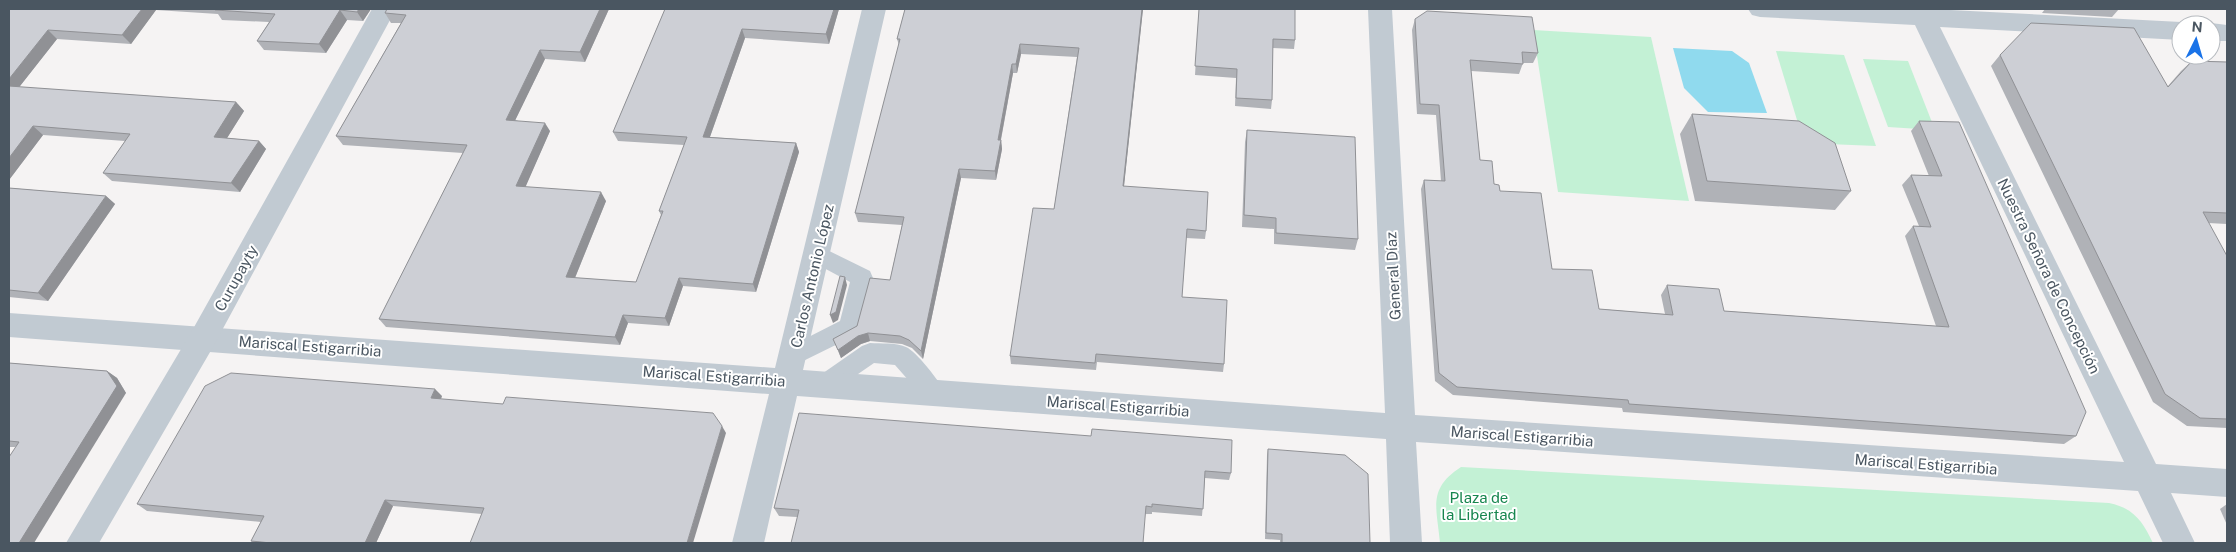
<svg xmlns="http://www.w3.org/2000/svg" width="2236" height="552" viewBox="0 0 2236 552" font-family="'Public Sans',sans-serif">
<style>
.green{fill:#c3f1d5}
.water{fill:#90daee}
.lines{fill:none;stroke-linecap:round;stroke-linejoin:round}
.service{fill:#c1cad2;fill-rule:evenodd}
.minor{fill:#c1cad2;fill-rule:evenodd}
.tertiary{fill:#c1cad2;fill-rule:evenodd}
.wall{fill:#b0b2b7}
.shaded-wall{fill:#909195}
.building{fill:#cdcfd5;stroke:#909195}
.labels{text-anchor:middle;dominant-baseline:central;stroke-width:4;stroke-linejoin:round;paint-order:stroke}
.street-label{font-size:15px;fill:#4a5661;stroke:#fff}
.park-label{font-size:15px;fill:#17864f;stroke:#fff}
</style>
<rect width="100%" height="100%" fill="#f5f3f3"/>
<g class="green">
<path d="M1533 30 1651 37 1689 201 1558 192Z"/>
<path d="M1776 51 1844 55 1876 146 1804 143Z"/>
<path d="M1863 59 1908 61 1935 130 1888 127Z"/>
<path d="M1461 467 2109 503C2134 508 2143 522 2153 543H1440C1437 508 1427 489 1461 467Z"/>
</g>
<path class="water" d="M1673 48 1732 51 1749 63 1767 113 1708 112 1684 88Z"/>
<g class="lines">
<g class="service">
<path d="M817 245 870 271 873 278 858 334 793 366 785 363 781 356 785 349 840 321 850 282 809 260 806 254 809 248Z"/>
<path d="M870 343C881 344 895 342 906 347 916 351 940 382 945 392L941 399 933 403 925 399 895 365 874 363 832 392 824 395 816 392 812 385 816 378 862 346Z"/>
</g>
<g class="minor">
<path d="M862 9H886L803 370 1385 413 1368 9H1392L1415 415 2124 462 1915 25 1760 17 1752 15 1748 9H1931L2181 22 2189 25H2181V40L1940 27 2156 464 2227 469V497L2171 493 2195 543H2163L2138 491 1416 442 1422 543H1390L1386 439 797 396 764 543H732L769 394 9 337V313L775 368Z"/>
<path d="M2211 23 2227 25V41H2211V25H2206Z"/>
</g>
<path class="tertiary" d="M372 9H396L213 347 99 543H66L193 329Z"/>
</g>
<g class="wall">
<path d="M9 9H371L363 21 347 20 326 53 264 50 257 41 269 22 222 20 218 14 156 10 131 44 57 39 19 87 236 102 244 111 227 138 259 141 266 149 240 192 112 181 103 173 125 141 43 135 9 180Z"/>
<path d="M387 9H609L585 62 545 59 515 120 550 131 525 187 606 201 575 278 636 282 661 215 659 211 684 145 618 141 613 132 665 9H839L829 44 745 38 710 137 796 143 799 152 756 292 683 286 669 326 628 323 620 345 386 327 379 319 463 153 343 145 336 136 401 23H391L385 13Z"/>
<path d="M905 9H1143L1124 186 1206 231 1205 239 1186 238 1182 297 1224 364 1223 372 1097 362 1096 370 1011 364 1010 356 1054 209 1077 57 1021 54 1017 73H1013L1001 140 1002 149 996 180 961 178 923 359 912 348 902 344 870 341 861 344 841 358 833 339 857 326 890 280 902 225 858 222 855 213 899 45 897 39Z"/>
<path d="M1199 9 1295 40 1294 49 1273 48 1272 100 1271 109 1235 106 1236 78 1195 75Z"/>
<path d="M2045 9H2119L2112 17 2042 13Z"/>
<path d="M1415 19 1538 53 1533 63H1523L1519 74 1471 71 1480 160 1494 184 1500 191 1552 269 1599 309 1665 314 1661 295 1667 285 1724 311 1936 326 1905 236 1913 226H1919L1902 185 1911 175 1929 176 1911 131 1919 121 2076 436 2064 444 1623 412 1622 408 1453 395 1435 381 1421 189 1424 180 1441 181 1436 115 1417 114 1412 30Z"/>
<path d="M2000 55 2168 86 2181 71 2192 61 2227 62V224L2208 223 2227 256V428L2187 426 2153 402 1991 66Z"/>
<path d="M1692 114 1851 191 1835 210 1695 201 1680 134Z"/>
<path d="M1247 130 1358 239 1355 250 1274 244V229L1242 227 1245 142Z"/>
<path d="M9 188 106 196 115 204 48 301 9 297Z"/>
<path d="M9 363 107 371 117 378 126 393 15 447H9Z"/>
<path d="M442 396 441 399 726 433 482 514 393 506 376 543H254L251 541 261 522 147 511 137 504Z"/>
<path d="M799 413 1231 473 1229 480 1205 478 1202 516 1152 512V514L797 517 779 516 774 508Z"/>
<path d="M1268 449 1370 543H1280V540L1265 539 1267 455Z"/>
<path d="M2227 504V525L2220 509Z"/>
</g>
<g class="shaded-wall">
<path d="M142 9H155L156 10 131 44 122 35Z"/>
<path d="M359 9H371L363 21 357 12Z"/>
<path d="M600 9H609L585 62 580 52Z"/>
<path d="M834 9H839L829 44 826 34Z"/>
<path d="M1142 9H1143L1123 195V186Z"/>
<path d="M340 10 347 20 326 53 319 44Z"/>
<path d="M742 29 745 38 707 145 703 137Z"/>
<path d="M48 30 57 39 13 95 9 91V79Z"/>
<path d="M1020 44 1021 54 1017 73 1016 64Z"/>
<path d="M540 50 545 59 511 129 506 120Z"/>
<path d="M1012 64 1013 73 999 149 998 140Z"/>
<path d="M236 102 244 111 222 146 214 137Z"/>
<path d="M545 123 550 131 522 195 516 186Z"/>
<path d="M33 126 43 135 9 180V158Z"/>
<path d="M1001 140 1002 149 996 180 995 171Z"/>
<path d="M259 141 266 149 240 192 231 183Z"/>
<path d="M796 143 799 152 756 292 753 284Z"/>
<path d="M959 169 961 178 923 359 921 351Z"/>
<path d="M601 192 606 201 572 285 566 277Z"/>
<path d="M106 196 115 204 48 301 38 293Z"/>
<path d="M845 277 847 285 838 320 833 323 830 315Z"/>
<path d="M679 278 683 286 669 326 665 318Z"/>
<path d="M623 315 628 323 620 345 615 337Z"/>
<path d="M868 333 870 341 861 344 841 358 838 350 858 336Z"/>
<path d="M107 371 117 378 126 393 34 543H19Z"/>
<path d="M435 389 442 396 438 405 431 398Z"/>
<path d="M722 426 726 433 693 543H687Z"/>
<path d="M385 500 393 506 376 543H365Z"/>
</g>
<g class="building">
<path d="M9 9H142L122 35 48 30 9 79Z"/>
<path d="M216 9H359L357 12 340 10 319 44 257 41 275 14 215 10Z"/>
<path d="M387 9H600L580 52 540 50 506 120 545 123 516 186 601 192 566 277 636 282 663 211H659L687 137 613 132 665 9H834L826 34 742 29 703 137 796 143 753 284 679 278 665 318 623 315 615 337 379 319 467 145 336 136 406 15 385 13Z"/>
<path d="M905 9H1142L1123 186 1208 192 1206 231 1187 229 1182 297 1227 300 1224 364 1096 354 1095 363 1010 356 1033 208 1054 209 1079 48 1020 44 1016 64H1012L998 140H1001L995 171 959 169 921 351 909 340 900 336 868 333 858 336 838 350 833 339 857 326 870 278 890 280 904 217 855 213 900 39H897Z"/>
<path d="M1199 9H1295V40L1273 39 1272 100 1236 98 1237 69 1195 66Z"/>
<path d="M1427 11 1532 17 1538 53 1522 52 1523 64 1470 60 1480 160 1492 161 1494 184 1499 185 1500 191 1541 193 1552 269 1592 270 1599 309 1673 315 1667 285 1719 289 1724 311 1949 327 1913 226 1931 227 1911 175 1942 176 1919 121 1959 122 2086 412 2076 436 1629 404 1628 400 1457 387 1439 373 1424 180 1445 181 1439 105 1420 104 1415 19Z"/>
<path d="M2031 23 2134 28 2168 87 2192 61 2227 62V213L2203 212 2227 256V419L2200 418 2165 394 2000 55Z"/>
<path d="M9 86 236 102 214 137 259 141 231 183 103 173 130 134 33 126 9 158Z"/>
<path d="M1692 114 1799 121 1835 143 1851 191 1707 181Z"/>
<path d="M1247 130 1355 137 1358 239 1276 233V218L1244 215Z"/>
<path d="M9 188 106 196 38 293 9 290Z"/>
<path d="M840 276 845 277 836 312 830 315Z"/>
<path d="M9 363 107 371 117 386 19 543H9V457L19 442 9 441Z"/>
<path d="M231 373 435 389 431 398 503 404 506 397 713 413 722 426 687 543H470L484 508 385 500 365 543H271L251 541 264 516 137 504 205 386Z"/>
<path d="M799 413 1091 436 1092 429 1232 440 1231 473 1205 471 1203 509 1152 504V507L1146 506 1143 543H791L799 510 774 508Z"/>
<path d="M1268 449 1345 455 1368 474 1370 543H1282V534L1266 533Z"/>
</g>
<g class="labels">
<g class="street-label">
<text transform="translate(812 276) rotate(-77)">Carlos Antonio López</text>
<text transform="translate(1393 276) rotate(-93)">General Díaz</text>
<text transform="translate(2049 276) rotate(64)">Nuestra Señora de Concepción</text>
<text transform="translate(236 278) rotate(-61)">Curupayty</text>
<text transform="translate(310 346) rotate(4)">Mariscal Estigarribia</text>
<text transform="translate(714 376) rotate(4)">Mariscal Estigarribia</text>
<text transform="translate(1118 406) rotate(4)">Mariscal Estigarribia</text>
<text transform="translate(1522 436) rotate(4)">Mariscal Estigarribia</text>
<text transform="translate(1926 464) rotate(4)">Mariscal Estigarribia</text>
</g>
<g class="park-label">
<text x="1479" y="497">Plaza de<tspan x="1479" dy="17">la Libertad</tspan></text>
</g>
</g>
<rect width="2236" height="552" fill="none" stroke="#4a5661" stroke-width="20"/>
<g transform="translate(2196 40) rotate(5)"><circle r="24" fill="#ffffff" stroke="#b7bbc0"/>
<path d="M0-4L9 19L0 12L-9 19Z" fill="#1a73e8"/>
<text y="-8" font-size="14" font-weight="bold" text-anchor="middle" fill="#4a5661">N</text>
</g>
</svg>
